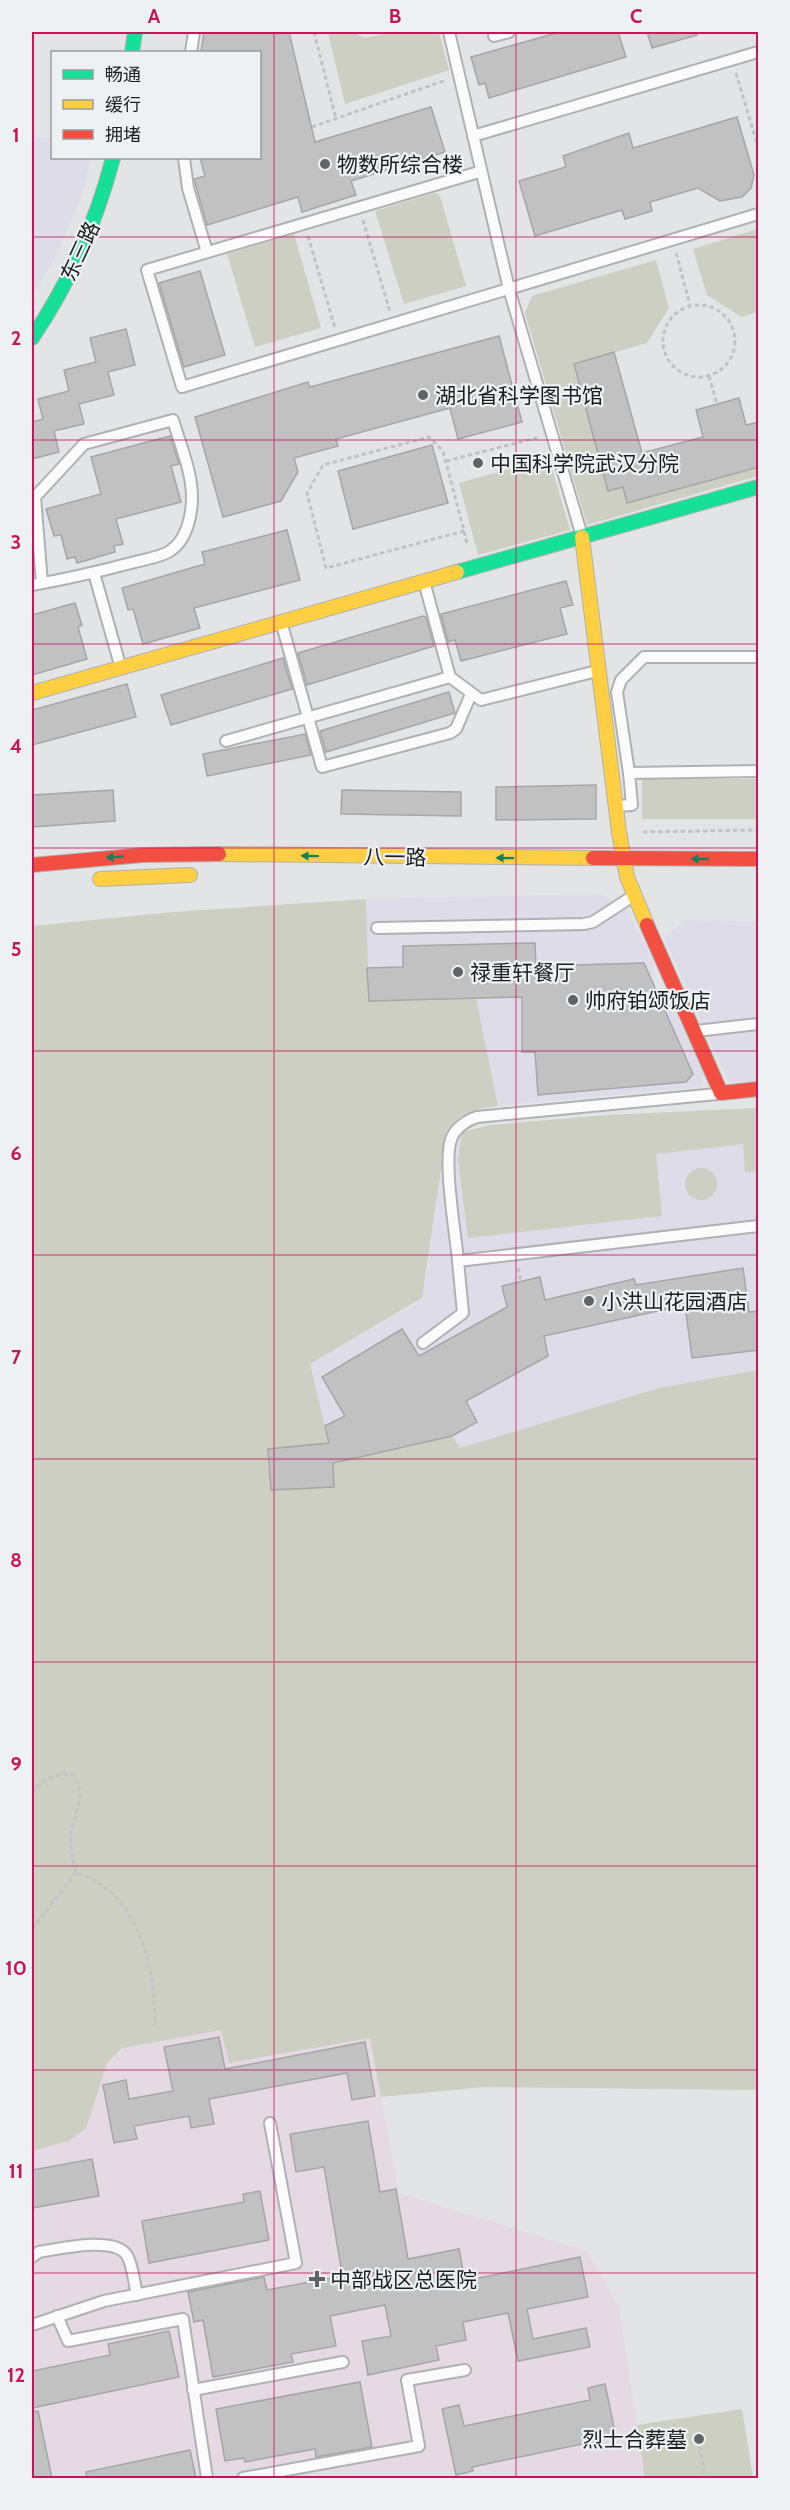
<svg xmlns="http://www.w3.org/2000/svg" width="790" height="2510" viewBox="0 0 790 2510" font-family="Cabin,'Noto Sans SC',sans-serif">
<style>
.commercial{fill:#dedce9}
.medical{fill:#e5dae3}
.green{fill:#cccfc1}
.building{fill:#c1c1c2;stroke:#a6a6a7;stroke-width:1.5}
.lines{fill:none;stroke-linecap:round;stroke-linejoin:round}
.lane-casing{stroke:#afb1b2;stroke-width:14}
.fast-casing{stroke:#afb1b2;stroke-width:16}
.slow-casing{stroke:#afb1b2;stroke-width:16}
.jam-casing{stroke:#afb1b2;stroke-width:16}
.path{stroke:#c2c3c3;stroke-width:3;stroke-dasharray:4.5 3;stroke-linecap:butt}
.lane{stroke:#fbfbfb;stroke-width:10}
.fast{stroke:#16e098;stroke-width:14}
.slow{stroke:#ffcf43;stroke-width:14}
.jam{stroke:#f24e42;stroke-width:14}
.oneway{fill:#197e5b}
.grid{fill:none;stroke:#c2185b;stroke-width:1.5;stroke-opacity:0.55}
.poi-dot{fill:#616364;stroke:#eef1f4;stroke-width:2}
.labels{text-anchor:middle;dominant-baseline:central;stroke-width:4.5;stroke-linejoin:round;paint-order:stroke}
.poi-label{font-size:21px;fill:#1c1d1e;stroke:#eef1f4;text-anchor:start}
.street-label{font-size:21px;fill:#1c1d1e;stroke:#eef1f4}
.neatline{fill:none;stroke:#c2185b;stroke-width:2}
.grid-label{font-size:20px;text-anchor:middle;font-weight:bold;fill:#c2185b}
</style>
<rect width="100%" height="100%" fill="#e2e4e6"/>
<g class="commercial">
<path d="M52 137V158H91L82 195 70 223 55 257 32 297V138Z"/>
<path d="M602 894 628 911 654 963 655 989 665 988 703 1072 701 1087 498 1106 476 998 369 1001 366 899Z"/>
<path d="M685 920 758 922V1081L729 1083 664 938Z"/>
<path d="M758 1108V1370L659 1388 334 1487 271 1490 268 1449 329 1443 310 1364 416 1304 426 1280 447 1130 462 1132 491 1125 608 1115Z"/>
</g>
<path class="medical" d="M222 2029 229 2062 370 2037 399 2193 587 2251 619 2307 645 2478H32V2151L69 2141 86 2128 107 2063 123 2048Z"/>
<g class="green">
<path d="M328 32H352L365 38 392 32H439L449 70 345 104Z"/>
<path d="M435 193 440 196 466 286 404 304 375 211Z"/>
<path d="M758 229V312L742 317 707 295 693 249Z"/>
<path d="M294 234 321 328 255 347 227 254Z"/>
<path d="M656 260 669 308 647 343 574 364 608 491 623 487 628 503 758 467V476L587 525 525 313 532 296Z"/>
<path d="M549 458 570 530 478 555 459 483Z"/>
<rect x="642" y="779" width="116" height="40"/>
<path d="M366 899 369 1001 476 998 498 1106C476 1109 462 1111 447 1130L422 1298 310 1364 329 1443 268 1449 271 1490 333 1487V1463L452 1436 460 1448 659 1388 758 1370V2090L483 2087 381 2097 370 2038 229 2063 221 2030 122 2048 107 2063 86 2128 69 2141 32 2151V926L174 912Z"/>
<path d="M758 1108V1171L745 1172 743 1144 656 1154 662 1216 468 1238 458 1160 462 1132 491 1125 608 1115Z"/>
<circle cx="701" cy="1184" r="16"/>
<path d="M742 2409 753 2478H645L637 2425Z"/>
</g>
<g class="building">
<path d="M204 32H289L315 142 431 107 445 152 351 181 356 195 302 212 298 197 207 225 194 179 205 176 200 158H260V52H201Z"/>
<path d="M560 32H618L626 57 489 98 485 83 479 85 471 57Z"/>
<path d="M647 32H696L697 35 652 48Z"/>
<path d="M737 117 754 175 751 188 742 197 720 201 698 188 650 202 652 211 625 219 622 210 535 236 519 181 566 167 563 156 629 133 633 148Z"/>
<path d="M200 271 225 355 184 367 159 283Z"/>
<path d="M126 329 135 365 108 372 114 395 79 404 84 424 54 431 59 452 32 459V422L43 419 38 399 69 391 64 370 96 362 90 338Z"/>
<path d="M499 336 522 422 458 439 450 408 336 439 338 446 294 458 298 472 281 501 223 517 195 417 308 382 310 387Z"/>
<path d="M614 352 642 453 703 437 696 410 739 398 746 425 759 422V467L627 503 623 487 608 491 574 364Z"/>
<path d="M170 436 179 464 171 466 181 502 116 519 123 544 114 546 115 552 77 563 75 557 67 559 61 535 54 536 46 509 101 494 91 457Z"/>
<path d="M432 445 448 503 353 529 338 471Z"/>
<path d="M287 530 300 580 194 608 200 628 143 644 133 609 128 610 122 588 205 564 202 552Z"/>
<path d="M566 581 573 605 560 608 567 634 461 661 455 640 448 642 441 614Z"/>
<path d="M75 603 82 625 78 627 87 659 32 675V615Z"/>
<path d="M423 616 426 617 434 646 307 685 298 653Z"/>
<path d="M283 658 292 689 171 725 161 695Z"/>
<path d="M127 684 136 717 32 745V710Z"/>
<path d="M449 692 455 713 326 752 320 731Z"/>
<path d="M305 734 311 755 207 776 203 754Z"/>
<path d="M596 785V819L496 820V787Z"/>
<path d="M113 790 115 821 32 827V795Z"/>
<path d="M342 790 461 792V816L341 814Z"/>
<path d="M535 943 536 966 644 963 693 1074 686 1082 538 1095 535 1052H522V997L369 1001 367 968 403 967V946Z"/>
<path d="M743 1268 749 1312 759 1311V1350L692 1358 685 1305 544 1336 548 1356 466 1401 477 1422 452 1436 333 1463 334 1487 271 1490 268 1449 329 1443 325 1426 345 1416 322 1377 402 1329 419 1356 507 1307 502 1286 540 1277 545 1300 634 1279 636 1285Z"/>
<path d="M219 2037 225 2069 365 2042 375 2096 352 2100 347 2073 209 2099 214 2124 191 2128 189 2116 134 2126 137 2139 114 2143 103 2085 126 2080 129 2099 173 2091 164 2047Z"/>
<path d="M368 2121 380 2192 396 2189 408 2259 459 2249 465 2281 580 2257 588 2297 527 2309 533 2339 586 2328 590 2347 518 2361 508 2313 463 2322 466 2340 436 2346 439 2360 368 2375 362 2341 391 2336 385 2305 330 2316 336 2346 291 2354 293 2362 213 2377 203 2320 194 2322 188 2292 264 2277 267 2290 337 2277V2274L342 2273 324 2167 296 2172 290 2134Z"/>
<path d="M92 2159 99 2196 32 2208V2170Z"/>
<path d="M260 2191 269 2240 149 2263 142 2221 244 2202 243 2194Z"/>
<path d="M169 2331 179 2377 32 2408V2371L110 2355 108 2344Z"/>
<path d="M360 2382 372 2447 316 2457 315 2449 245 2462 244 2458 225 2461 216 2409Z"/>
<path d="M605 2384 616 2437 472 2467 473 2471 456 2475 442 2409 459 2405 464 2426 590 2400 588 2388Z"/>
<path d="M38 2411 52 2478H32V2412Z"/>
<path d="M190 2450 196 2478H87L86 2472Z"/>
</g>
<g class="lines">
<g class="lane-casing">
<g id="lane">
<path d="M449 32 509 289 582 536"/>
<path d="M494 36 509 32"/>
<path d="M191 52 194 32"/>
<path d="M473 136 758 52"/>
<path d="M184 158 188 188 207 252"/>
<path d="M479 172 147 270 182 387 758 214"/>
<path d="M94 573 120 665"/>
<path d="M32 585C67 579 101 571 135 562 146 559 161 557 170 551 187 540 192 515 192 497 192 472 180 444 173 420L84 444 35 497 42 583"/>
<path d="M425 585 450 677 481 700 597 671"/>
<path d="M282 625 322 767 450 733 456 729 471 694"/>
<path d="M758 657H644L621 680 617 692 629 773 758 771"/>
<path d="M226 741 450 677"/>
<path d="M617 806 632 805 629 773"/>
<path d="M377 928 584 924 593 922 633 896"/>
<path d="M696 1031 758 1024"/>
<path d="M717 1094 477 1117C467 1120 456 1128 452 1137 442 1158 456 1235 458 1261L758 1226"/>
<path d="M423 1343 463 1313 458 1261"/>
<path d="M32 2257 39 2252C58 2249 112 2236 126 2254 133 2264 134 2283 137 2295"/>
<path d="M57 2316 68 2341 183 2319 207 2478"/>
<path d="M32 2325 104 2301 296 2263 270 2123"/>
<path d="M193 2390 343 2362"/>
<path d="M243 2478 419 2446 407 2380 465 2370"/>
</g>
</g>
<g class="fast-casing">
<g id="fast">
<path d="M132 52 135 32"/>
<path d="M32 338C70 282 96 223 113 158"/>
<path d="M457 572 758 487"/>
</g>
</g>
<g class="slow-casing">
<g id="slow">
<path d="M582 537 619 832 627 877 647 925"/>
<path d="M32 693 457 572"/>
<path d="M219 854 593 858"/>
<path d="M100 879 190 875"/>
</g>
</g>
<g class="jam-casing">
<g id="jam">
<path d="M593 858 758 859"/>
<path d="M32 865 143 855 219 854"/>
<path d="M647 925 721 1093 758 1089"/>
</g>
</g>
<g class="path">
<path d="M314 32 336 119"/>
<path d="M736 73 758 147"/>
<path d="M312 127 446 80"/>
<path d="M363 220 390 312"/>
<path d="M308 236 335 328"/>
<path d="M676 253 690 305"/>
<circle cx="699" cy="341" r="36"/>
<path d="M709 376 717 404"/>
<path d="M446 461 540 437"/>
<path d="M464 531 326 568 307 493 323 465 429 437 443 451 464 531 467 544"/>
<path d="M643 832 758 830"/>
<path d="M518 1268 521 1281"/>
<path d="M32 1793C43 1780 55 1772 73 1775 88 1795 74 1812 71 1834 70 1847 73 1860 76 1873 140 1891 155 1969 155 2026"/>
<path d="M32 1929 76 1873"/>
<path d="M699 2439 705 2478"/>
</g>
<use href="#lane" class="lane"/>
<use href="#fast" class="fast"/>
<use href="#slow" class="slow"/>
<use href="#jam" class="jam"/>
</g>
<defs><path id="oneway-solid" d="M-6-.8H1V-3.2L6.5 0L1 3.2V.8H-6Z" transform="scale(1.5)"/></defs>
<g class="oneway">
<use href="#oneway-solid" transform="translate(310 856) rotate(-179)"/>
<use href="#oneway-solid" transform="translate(115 857) rotate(176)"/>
<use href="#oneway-solid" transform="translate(505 858) rotate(-179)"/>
<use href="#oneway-solid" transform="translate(700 859) rotate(-180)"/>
</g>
<path class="grid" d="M274 32V2478M516 32V2478M32 237H758M32 440H758M32 644H758M32 848H758M32 1051H758M32 1255H758M32 1459H758M32 1662H758M32 1866H758M32 2070H758M32 2273H758"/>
<g class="poi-dot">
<circle cx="325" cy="164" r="6"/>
<circle cx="423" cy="395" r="6"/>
<circle cx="478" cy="463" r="6"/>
<circle cx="458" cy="972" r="6"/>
<circle cx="573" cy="1000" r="6"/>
<circle cx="589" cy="1301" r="6"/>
<path d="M314 2270h6v6h6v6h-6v6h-6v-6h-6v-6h6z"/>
<circle cx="699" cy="2439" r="6"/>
</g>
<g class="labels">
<g class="poi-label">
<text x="337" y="164">物数所综合楼</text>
<text x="435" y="395">湖北省科学图书馆</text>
<text x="490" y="463">中国科学院武汉分院</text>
<text x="470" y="972">禄重轩餐厅</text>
<text x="585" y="1000">帅府铂颂饭店</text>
<text x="601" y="1301">小洪山花园酒店</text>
<text x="330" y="2279">中部战区总医院</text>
<text x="687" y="2439" text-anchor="end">烈士合葬墓</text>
</g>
<g class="street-label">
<text transform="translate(80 251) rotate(-65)">东三路</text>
<text transform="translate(395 857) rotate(1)">八一路</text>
</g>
</g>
<rect width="790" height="2510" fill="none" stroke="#eef1f4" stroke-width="66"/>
<rect x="51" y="51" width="210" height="108" fill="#eef1f4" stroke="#9a9c9e" stroke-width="1.5"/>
<rect x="63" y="70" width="30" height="9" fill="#16e098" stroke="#9a9c9e" stroke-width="1.5"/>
<text x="105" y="81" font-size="18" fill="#1c1d1e">畅通</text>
<rect x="63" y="100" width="30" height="9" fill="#ffcf43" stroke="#9a9c9e" stroke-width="1.5"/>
<text x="105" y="111" font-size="18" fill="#1c1d1e">缓行</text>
<rect x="63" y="130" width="30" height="9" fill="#f24e42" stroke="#9a9c9e" stroke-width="1.5"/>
<text x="105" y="141" font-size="18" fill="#1c1d1e">拥堵</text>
<rect x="33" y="33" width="724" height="2444" class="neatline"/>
<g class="grid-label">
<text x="154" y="23">A</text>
<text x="395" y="23">B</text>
<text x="636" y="23">C</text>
<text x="16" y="142">1</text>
<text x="16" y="345">2</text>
<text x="16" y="549">3</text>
<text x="16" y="753">4</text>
<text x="16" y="956">5</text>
<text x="16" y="1160">6</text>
<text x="16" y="1364">7</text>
<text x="16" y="1567">8</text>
<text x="16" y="1771">9</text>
<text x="16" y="1975">10</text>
<text x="16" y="2178">11</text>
<text x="16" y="2382">12</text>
</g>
</svg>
